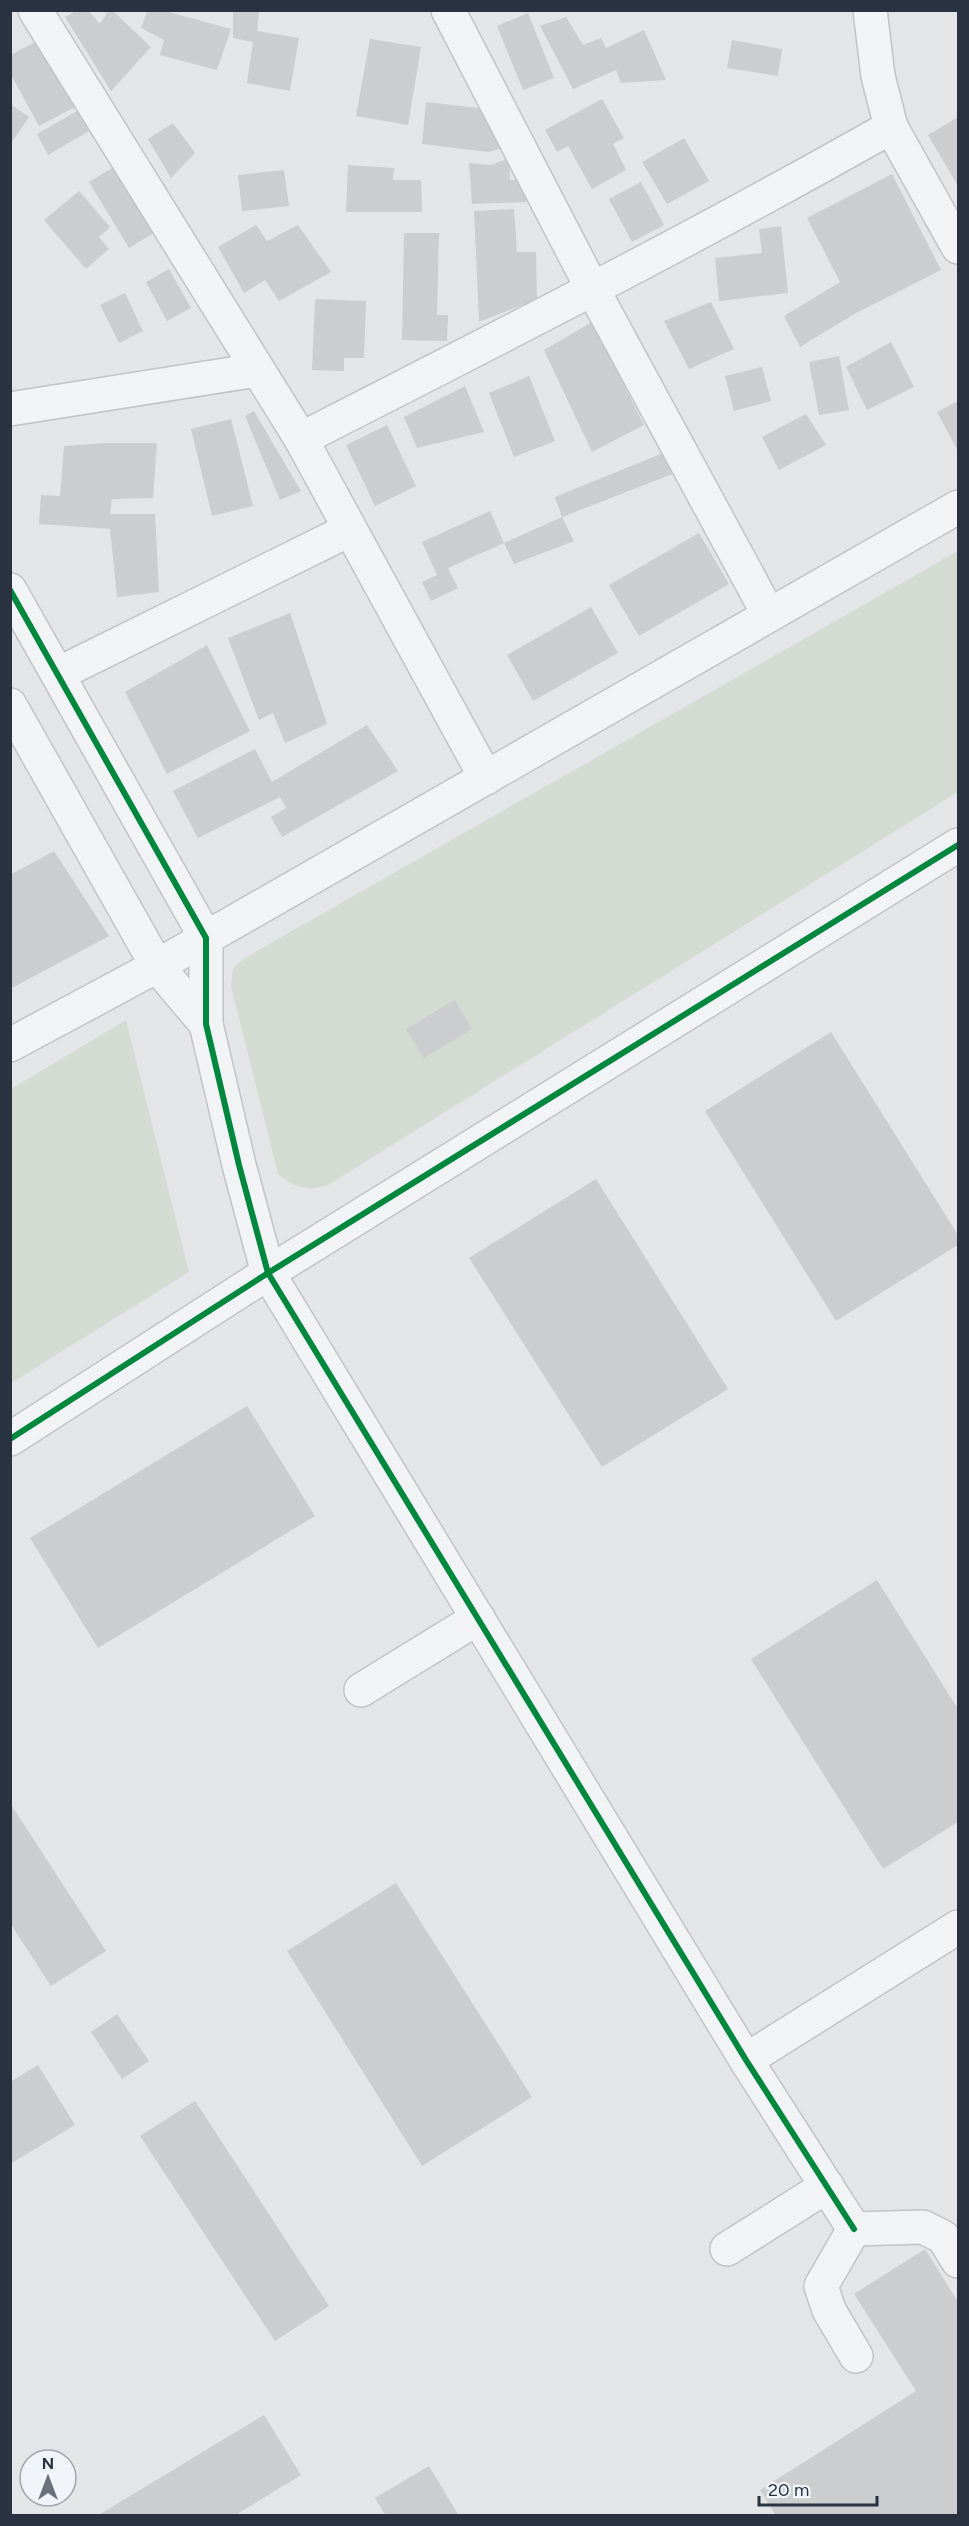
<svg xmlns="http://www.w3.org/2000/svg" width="969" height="2526" viewBox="0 0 969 2526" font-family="Figtree,sans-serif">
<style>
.green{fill:#d3dbd3}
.building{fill:#cbcdcf}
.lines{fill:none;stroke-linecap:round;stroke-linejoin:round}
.minor-casing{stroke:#c1c3c5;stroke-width:36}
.minor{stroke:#f1f3f4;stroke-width:33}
.cycleway-casing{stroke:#f0f3f7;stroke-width:10}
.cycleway{stroke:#00873e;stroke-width:6}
</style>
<rect width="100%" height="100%" fill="#e3e5e7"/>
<g class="green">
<path d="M958 551V792L328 1185C307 1192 294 1187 278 1174L231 987 233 968 245 958Z"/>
<path d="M126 1020 189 1272 11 1383V1089Z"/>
</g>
<g class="building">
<path d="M78 10H88L100 24 109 10H112L151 47 111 91 65 17Z"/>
<path d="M148 10H161L231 29 217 70 160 55 164 40 141 28Z"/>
<path d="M233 11 259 12 257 31 299 38 290 91 247 83 253 42 233 38Z"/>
<path d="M528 13 554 78 523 90 497 26Z"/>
<path d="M566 17 583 45 601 38 606 48 644 30 666 80 621 83 616 70 573 89 540 26Z"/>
<path d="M41 39 77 106 39 126 10 73V55Z"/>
<path d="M370 39 421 47 408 125 356 116Z"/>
<path d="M732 40 782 49 778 76 727 68Z"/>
<path d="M602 99 624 138 613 144 626 170 592 189 568 146 557 152 545 130Z"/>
<path d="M426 102 479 108 488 105 503 148 488 152 422 144Z"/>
<path d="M10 104 29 117 10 145Z"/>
<path d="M79 110 91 130 48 155 37 134Z"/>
<path d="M958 117V186L928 135Z"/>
<path d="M173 123 195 153 171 178 148 139Z"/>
<path d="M684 138 709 181 667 204 642 162Z"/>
<path d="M509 158 510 180H524L526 202 472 204 469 163 491 165Z"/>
<path d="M348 165 394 168 393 180H421L422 212H346Z"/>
<path d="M114 167 154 233 129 248 89 182Z"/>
<path d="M284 170 289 206 242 211 238 175Z"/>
<path d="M892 174 941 270 856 313 800 347 784 316 840 282 807 218Z"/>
<path d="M641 182 664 225 632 242 609 199Z"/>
<path d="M79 191 110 227 99 237 109 249 86 269 44 220Z"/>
<path d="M514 209 517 252H536L537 299 479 322 474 211Z"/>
<path d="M256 225 267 241 298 225 331 272 279 301 265 280 244 293 218 247Z"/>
<path d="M781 226 788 293 719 301 715 258 762 253 759 229Z"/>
<path d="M404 233H439L437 315H448L447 341 402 340Z"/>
<path d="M169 269 191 308 167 321 146 282Z"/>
<path d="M125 293 143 331 119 343 100 305Z"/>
<path d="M315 299 366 301 364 358H344V371L312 370Z"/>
<path d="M711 302 734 349 689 369 664 321Z"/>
<path d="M592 322 644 425 592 452 544 350Z"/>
<path d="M891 342 914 387 867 410 846 367Z"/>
<path d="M839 356 849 410 819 415 809 362Z"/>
<path d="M762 367 771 401 734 411 725 376Z"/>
<path d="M529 376 555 441 514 457 489 393Z"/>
<path d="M465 386 484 432 417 448 404 417Z"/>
<path d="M958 401V451L937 412Z"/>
<path d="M254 411 301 491 280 500 245 416Z"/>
<path d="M806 414 826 445 779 470 762 437Z"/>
<path d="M231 419 253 506 212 516 191 429Z"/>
<path d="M387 425 416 486 375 506 346 445Z"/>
<path d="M107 443H157L153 498 112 499 110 514H155L159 592 117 597 110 529 39 524 41 495 60 496 64 446Z"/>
<path d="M663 453 675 473 562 517 555 497Z"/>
<path d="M490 511 504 543 448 568 458 588 431 601 422 582 437 575 422 542Z"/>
<path d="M562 517 574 541 514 564 504 543Z"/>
<path d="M699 533 729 584 639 636 609 585Z"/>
<path d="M591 607 618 653 533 701 507 655Z"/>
<path d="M290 613 327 724 285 743 273 713 259 720 228 638Z"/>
<path d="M207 645 250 731 167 774 125 692Z"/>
<path d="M367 725 398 771 282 837 271 817 286 808 280 797 198 838 173 791 255 749 272 782Z"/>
<path d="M54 851 109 936 10 989V875Z"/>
<path d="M455 1000 472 1029 424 1058 406 1029Z"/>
<path d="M831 1032 958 1235V1245L836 1321 705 1111Z"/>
<path d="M596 1179 728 1389 602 1467 469 1258Z"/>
<path d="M247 1406 315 1516 98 1648 30 1538Z"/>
<path d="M877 1580 958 1709V1822L883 1869 751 1659Z"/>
<path d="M10 1803 106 1951 51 1986 10 1923Z"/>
<path d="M396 1883 532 2097 422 2166 287 1951Z"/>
<path d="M117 2014 149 2061 122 2079 91 2032Z"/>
<path d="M38 2065 75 2125 10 2164V2082Z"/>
<path d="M195 2101 329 2306 275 2341 140 2136Z"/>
<path d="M925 2249 958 2302V2516H776L760 2490 916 2391 854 2294Z"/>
<path d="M264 2415 301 2475 234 2516H97Z"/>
<path d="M429 2466 459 2516H386L375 2498Z"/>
</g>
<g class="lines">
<g class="minor-casing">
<g id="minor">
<path d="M35 10 301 439 486 778"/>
<path d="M448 10 593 290 769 615"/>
<path d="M870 10 878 76 891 127 958 247"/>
<path d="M10 409 257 370"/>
<path d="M301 439C499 338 697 237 891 127"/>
<path d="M10 590 206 938V1024L239 1165 268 1273 746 2060 854 2229"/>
<path d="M58 674 349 530"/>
<path d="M10 705 157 966 206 1024"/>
<path d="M10 1045 157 966 958 507"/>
<path d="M10 1439 268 1273 958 845"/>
<path d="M361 1690 478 1618"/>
<path d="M746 2060 958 1927"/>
<path d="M854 2229 821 2286 829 2310 856 2356"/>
<path d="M854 2229 923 2227 943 2237 958 2261"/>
<path d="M727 2249 827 2186"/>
</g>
</g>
<use href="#minor" class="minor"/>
<g class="cycleway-casing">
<g id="cycleway">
<path d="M10 590 206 938V1024L239 1165 268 1273 746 2060 854 2229"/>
<path d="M10 1439 268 1273 958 845"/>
</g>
</g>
<use href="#cycleway" class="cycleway"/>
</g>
<rect width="969" height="2526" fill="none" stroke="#293240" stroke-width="24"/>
<g transform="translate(48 2478)"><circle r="28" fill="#f0f3f7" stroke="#a0a6ae" stroke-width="1.5"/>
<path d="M0-4.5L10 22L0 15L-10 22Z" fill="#6a717a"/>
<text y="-9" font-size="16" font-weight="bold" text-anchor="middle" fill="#293240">N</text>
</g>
<path d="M759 2496v9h118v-9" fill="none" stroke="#293240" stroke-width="3"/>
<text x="768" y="2496" font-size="18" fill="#293240" stroke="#f0f3f7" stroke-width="4.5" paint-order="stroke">20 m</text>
</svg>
